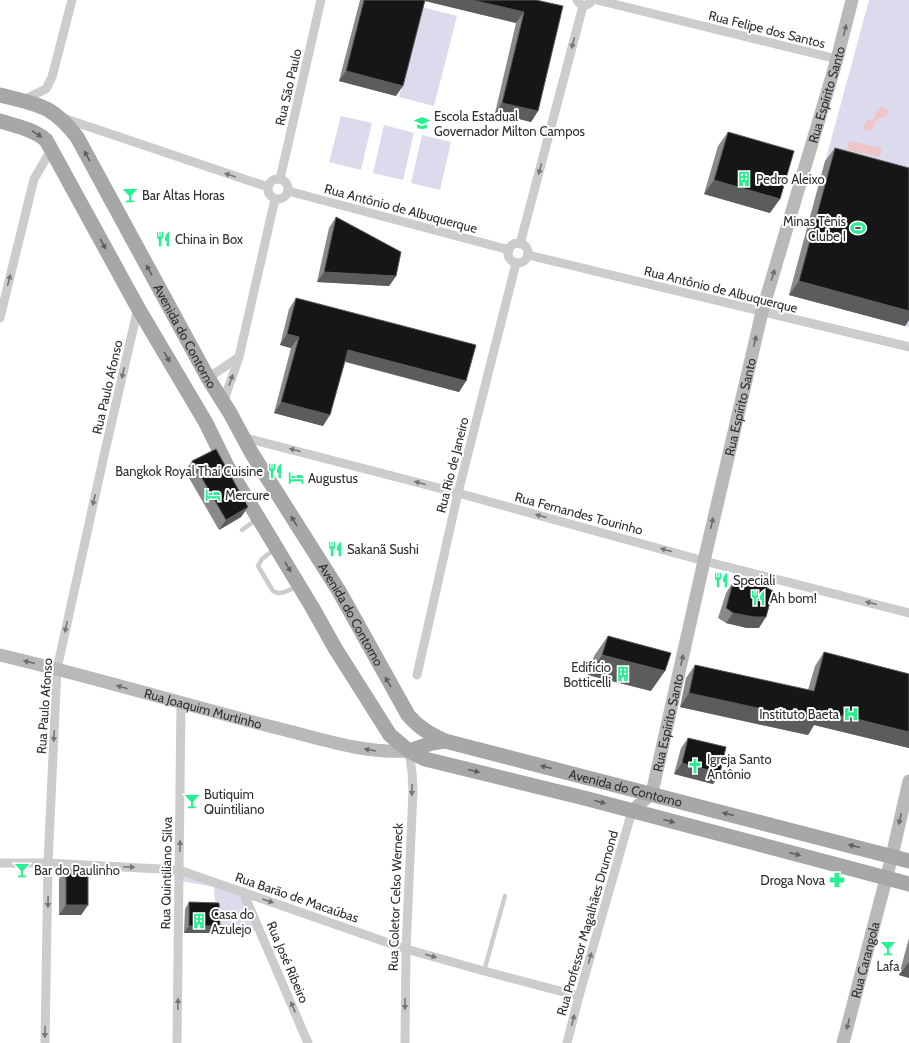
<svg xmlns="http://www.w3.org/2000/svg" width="909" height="1043" viewBox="0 0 909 1043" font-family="Cabin,sans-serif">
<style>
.green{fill:#dcdbed}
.water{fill:#eec6c7}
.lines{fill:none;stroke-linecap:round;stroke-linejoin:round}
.lane{stroke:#ccc;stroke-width:4.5}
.street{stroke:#ccc;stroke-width:9}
.secondary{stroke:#b9b9b9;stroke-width:13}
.primary{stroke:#a7a7a7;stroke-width:15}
.wall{fill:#8a8a8a}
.shaded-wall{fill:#5c5c5c}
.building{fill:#161616;stroke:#5c5c5c}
.oneway{fill:#6d6d6d}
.oneway2{fill:#767676}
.oneway3{fill:#5f5f5f}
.labels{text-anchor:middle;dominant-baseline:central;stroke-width:4;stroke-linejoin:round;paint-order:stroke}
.street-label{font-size:13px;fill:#2f2f2f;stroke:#fff}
.poi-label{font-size:13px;fill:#2f2f2f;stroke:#fff;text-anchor:start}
</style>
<rect width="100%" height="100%" fill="#fff"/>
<g class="green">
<path d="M869 0H909V327L789 295Z"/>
<path d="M422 7 457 16 434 106 399 97Z"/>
<path d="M341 116 372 123 361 170 329 162Z"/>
<path d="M384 125 414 133 403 180 373 173Z"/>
<path d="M422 135 451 142 440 190 411 183Z"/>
<path d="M181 871 243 894 260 931 217 930 214 887 181 881Z"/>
</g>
<g class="water">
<path d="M882 107 888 110 887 116 876 120 872 131 863 129 867 119 870 121 873 120 877 110Z"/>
<path d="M849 141 882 148 879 157 847 150Z"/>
</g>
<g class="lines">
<g class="lane">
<path d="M242 530 257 519"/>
<path d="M275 549 262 559 258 566 273 591C280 596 289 590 296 587"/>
<path d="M484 971 505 896"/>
</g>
<g class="street">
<path d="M577 0C581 7 588 7 592 0"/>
<path d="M597 0 837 59"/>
<path d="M23 100 46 89 52 77 72 0"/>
<path d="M63 118 268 187"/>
<circle cx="278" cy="189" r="10"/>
<path d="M280 179 321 0"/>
<path d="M288 191 509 250"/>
<circle cx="518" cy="253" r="10"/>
<path d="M520 244 583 6"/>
<path d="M528 255 909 347"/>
<path d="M0 318 34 179 51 150"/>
<path d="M208 378 239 357"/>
<path d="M223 403 239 357 275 199"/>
<path d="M242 437 458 493 704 561 909 613"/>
<path d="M417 675 458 493 516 263"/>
<path d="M0 863H48L179 870 406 949 484 971 579 996"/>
<path d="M243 892 308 1043"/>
<path d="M45 1043 48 863 57 669 105 451 138 308"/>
<path d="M177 1043 181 703"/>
<path d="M405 1043 406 949 413 791 412 772 409 751"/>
<path d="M567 1043 579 996 632 811"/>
</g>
<g class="secondary">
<path id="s1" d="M0 655C90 676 179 703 269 726 315 737 361 754 409 751"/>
<path id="s2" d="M632 811 652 793 704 561 762 312 837 59 852 0"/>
<path id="s3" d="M843 1043 892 856 909 781"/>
</g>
<g class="primary">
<path id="s4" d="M0 95C15 99 38 103 50 111 60 117 70 128 77 137L208 378 230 413 251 452 339 591 408 715C419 728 430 734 445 741L909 861"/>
<path d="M0 121C16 126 33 129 46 140L138 308 206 423 227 466 312 607 335 648 390 735 409 751 425 759 588 799 909 884"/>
<path d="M409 751 432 743 445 741"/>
</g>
</g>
<g class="wall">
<path d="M360 0H536L538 111 531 122 495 113 516 23 425 1 396 96 339 81Z"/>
<path d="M728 132 770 213 704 194 718 146Z"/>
<path d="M835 148 909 168V320L905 326 789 295 825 161Z"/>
<path d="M336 217 396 276 389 286 317 282 329 228Z"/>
<path d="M296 298 466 381 459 392 345 362 323 426 274 413 291 348 280 345 289 309Z"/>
<path d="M192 461 248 507 241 517 219 530 185 471Z"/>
<path d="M733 582 759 628H747L726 623 718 618 726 593Z"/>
<path d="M608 636 651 691 588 675 594 656Z"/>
<path d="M824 652 909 674V748L814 725 808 735 680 707 686 678 695 665 808 690 815 666Z"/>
<path d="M688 738 720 773 713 784 674 774 681 748Z"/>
<path d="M66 869 88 905 81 915H59V879Z"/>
<path d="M189 902 215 933H184L185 909Z"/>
<path d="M909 938V978L899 975Z"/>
</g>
<g class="shaded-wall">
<path d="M421 0H472L524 12 516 23Z"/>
<path d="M346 71 403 86 396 96 339 81Z"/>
<path d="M502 103 538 111 531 122 495 113Z"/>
<path d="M714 180 780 199 770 213 704 194Z"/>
<path d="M324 272 396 276 389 286 317 282Z"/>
<path d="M799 281 909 311V320L905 326 789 295Z"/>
<path d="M287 334 299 337 291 348 280 345Z"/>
<path d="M348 350 466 381 459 392 340 360Z"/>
<path d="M281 402 330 415 323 426 274 413Z"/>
<path d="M248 507 241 517 219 530 226 520Z"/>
<path d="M733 613 766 617 759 628H747L726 623Z"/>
<path d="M602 655 665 671 651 691 588 675Z"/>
<path d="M689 693 820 710 909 732V748L814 725 808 735 680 707Z"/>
<path d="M682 763 720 773 713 784 674 774Z"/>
<path d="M66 905H88L81 915H59Z"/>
<path d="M189 926H220L215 933H184Z"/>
<path d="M909 962V978L899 975Z"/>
</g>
<g class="building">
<path d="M364 0H425L403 86 346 71Z"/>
<path d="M472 0H536L563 6 538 111 502 103 524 12Z"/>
<path d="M728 132 794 151 780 199 714 180Z"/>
<path d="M835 148 909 168V311L799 281Z"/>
<path d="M336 217 401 252 396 276 324 272Z"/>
<path d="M296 298 476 345 466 381 348 350 330 415 281 402 299 337 287 334Z"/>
<path d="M216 449 248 507 226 520 192 461Z"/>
<path d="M741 581 762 585 773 591 766 617H754L733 613 726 608 733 582Z"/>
<path d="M608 636 671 653 665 671 602 655Z"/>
<path d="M824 652 909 674V732L820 710 817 721 689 693 695 665 814 691Z"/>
<path d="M688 738 726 747 720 773 682 763Z"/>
<rect x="66" y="869" width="22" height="36"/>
<path d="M189 902 219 903 220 926H189Z"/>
</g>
<defs><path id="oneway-solid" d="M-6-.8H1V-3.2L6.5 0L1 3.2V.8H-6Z"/></defs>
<g class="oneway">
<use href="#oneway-solid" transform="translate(845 30) rotate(-76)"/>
<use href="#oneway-solid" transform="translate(773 275) rotate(-73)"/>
<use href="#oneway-solid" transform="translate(755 341) rotate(-77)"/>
<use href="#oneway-solid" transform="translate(712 523) rotate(-77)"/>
<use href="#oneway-solid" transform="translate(682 660) rotate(-77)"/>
<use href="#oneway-solid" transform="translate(29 662) rotate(-167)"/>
<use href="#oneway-solid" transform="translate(122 687) rotate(-164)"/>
<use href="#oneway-solid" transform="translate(370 750) rotate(-170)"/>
<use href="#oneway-solid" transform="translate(900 819) rotate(103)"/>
<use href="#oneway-solid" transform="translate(848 1024) rotate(105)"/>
</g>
<g class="oneway2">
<use href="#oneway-solid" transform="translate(573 43) rotate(105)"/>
<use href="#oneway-solid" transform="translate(540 169) rotate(105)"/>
<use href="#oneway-solid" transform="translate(230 175) rotate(-161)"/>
<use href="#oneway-solid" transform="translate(9 280) rotate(-76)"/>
<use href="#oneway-solid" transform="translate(123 373) rotate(103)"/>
<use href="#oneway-solid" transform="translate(231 380) rotate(-71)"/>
<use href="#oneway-solid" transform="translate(295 450) rotate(-165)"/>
<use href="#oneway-solid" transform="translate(420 483) rotate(-165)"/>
<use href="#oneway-solid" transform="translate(94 500) rotate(102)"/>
<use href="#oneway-solid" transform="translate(541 516) rotate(-165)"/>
<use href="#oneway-solid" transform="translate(666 550) rotate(-165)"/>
<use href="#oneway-solid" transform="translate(871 603) rotate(-166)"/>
<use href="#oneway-solid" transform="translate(66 627) rotate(102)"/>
<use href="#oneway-solid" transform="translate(54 736) rotate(93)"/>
<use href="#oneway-solid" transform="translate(412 790) rotate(91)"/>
<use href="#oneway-solid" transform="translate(180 846) rotate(-89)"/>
<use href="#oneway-solid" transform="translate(129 867) rotate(3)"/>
<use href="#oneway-solid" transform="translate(268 901) rotate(19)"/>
<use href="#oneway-solid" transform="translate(48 902) rotate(91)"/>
<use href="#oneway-solid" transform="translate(431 956) rotate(16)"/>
<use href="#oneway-solid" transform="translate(590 958) rotate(-74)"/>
<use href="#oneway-solid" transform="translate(178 1004) rotate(-89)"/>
<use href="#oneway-solid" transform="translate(405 1004) rotate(90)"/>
<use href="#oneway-solid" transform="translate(293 1007) rotate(-113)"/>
<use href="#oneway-solid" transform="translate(573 1020) rotate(-76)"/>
<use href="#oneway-solid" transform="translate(45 1032) rotate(91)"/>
</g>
<g class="oneway3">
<use href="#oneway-solid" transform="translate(37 134) rotate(32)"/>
<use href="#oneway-solid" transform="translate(87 156) rotate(-119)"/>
<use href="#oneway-solid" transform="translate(103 244) rotate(61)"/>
<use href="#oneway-solid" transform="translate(149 270) rotate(-119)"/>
<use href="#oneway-solid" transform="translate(167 357) rotate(60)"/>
<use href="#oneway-solid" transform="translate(294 521) rotate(-122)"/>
<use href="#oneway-solid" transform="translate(288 567) rotate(59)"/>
<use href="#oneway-solid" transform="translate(388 682) rotate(-120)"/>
<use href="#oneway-solid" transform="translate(546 767) rotate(-166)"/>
<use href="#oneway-solid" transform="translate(474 771) rotate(14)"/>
<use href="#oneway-solid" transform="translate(600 802) rotate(15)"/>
<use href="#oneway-solid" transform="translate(728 814) rotate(-166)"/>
<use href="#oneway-solid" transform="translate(669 821) rotate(15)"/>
<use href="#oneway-solid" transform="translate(854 846) rotate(-166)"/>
<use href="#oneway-solid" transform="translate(795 854) rotate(15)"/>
</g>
<defs>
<g id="school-bare" transform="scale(1.2)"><path d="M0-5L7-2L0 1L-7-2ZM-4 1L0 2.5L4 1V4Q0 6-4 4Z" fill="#26f090" stroke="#fff" stroke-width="2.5" paint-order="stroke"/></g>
<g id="building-bare" transform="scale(1.2)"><path d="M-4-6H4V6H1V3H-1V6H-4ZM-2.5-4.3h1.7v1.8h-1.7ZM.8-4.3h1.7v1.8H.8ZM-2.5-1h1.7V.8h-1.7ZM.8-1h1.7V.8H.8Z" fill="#26f090" stroke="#fff" stroke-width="2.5" paint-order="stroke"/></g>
<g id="bar-bare" transform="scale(1.2)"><path d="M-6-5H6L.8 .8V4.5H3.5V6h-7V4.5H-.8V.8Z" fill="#26f090" stroke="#fff" stroke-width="2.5" paint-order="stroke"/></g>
<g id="stadium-bare" transform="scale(1.2)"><path d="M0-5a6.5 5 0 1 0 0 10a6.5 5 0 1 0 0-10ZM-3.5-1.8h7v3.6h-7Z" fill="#26f090" stroke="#fff" stroke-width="2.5" paint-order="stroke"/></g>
<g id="restaurant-bare" transform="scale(1.2)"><path d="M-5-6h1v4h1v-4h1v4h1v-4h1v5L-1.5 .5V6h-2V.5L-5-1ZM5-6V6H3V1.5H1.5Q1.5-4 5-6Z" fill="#26f090" stroke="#fff" stroke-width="2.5" paint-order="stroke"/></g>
<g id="hotel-bare" transform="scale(1.2)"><path d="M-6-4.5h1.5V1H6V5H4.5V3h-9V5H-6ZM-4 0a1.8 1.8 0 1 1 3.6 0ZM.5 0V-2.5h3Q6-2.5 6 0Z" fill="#26f090" stroke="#fff" stroke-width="2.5" paint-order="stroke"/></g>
<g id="hospital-bare" transform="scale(1.2)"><path d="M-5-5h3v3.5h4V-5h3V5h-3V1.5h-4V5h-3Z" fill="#26f090" stroke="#fff" stroke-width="2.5" paint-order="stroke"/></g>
<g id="church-bare" transform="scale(1.2)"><path d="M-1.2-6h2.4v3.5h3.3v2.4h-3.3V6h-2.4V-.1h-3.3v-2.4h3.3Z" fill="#26f090" stroke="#fff" stroke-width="2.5" paint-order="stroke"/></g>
<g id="pharmacy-bare" transform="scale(1.2)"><path d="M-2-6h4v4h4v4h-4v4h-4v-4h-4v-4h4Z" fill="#26f090" stroke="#fff" stroke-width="2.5" paint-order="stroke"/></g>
</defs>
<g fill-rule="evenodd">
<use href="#school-bare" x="422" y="123"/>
<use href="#building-bare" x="744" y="179"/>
<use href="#bar-bare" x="130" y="195"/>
<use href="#stadium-bare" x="858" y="228"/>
<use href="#restaurant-bare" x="163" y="239"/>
<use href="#restaurant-bare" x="275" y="471"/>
<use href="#hotel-bare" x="296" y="478"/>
<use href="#hotel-bare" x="213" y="495"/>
<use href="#restaurant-bare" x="335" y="549"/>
<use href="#restaurant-bare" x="721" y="580"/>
<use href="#restaurant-bare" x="758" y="598"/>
<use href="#building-bare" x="623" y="674"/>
<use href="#hospital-bare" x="851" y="714"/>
<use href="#church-bare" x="695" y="766"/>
<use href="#bar-bare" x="192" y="801"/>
<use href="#bar-bare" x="22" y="870"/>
<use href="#pharmacy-bare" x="837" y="880"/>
<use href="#building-bare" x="199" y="921"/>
<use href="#bar-bare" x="888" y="948"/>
</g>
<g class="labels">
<g class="street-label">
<text transform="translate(767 29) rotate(14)">Rua Felipe dos Santos</text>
<text transform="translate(288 87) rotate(-77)">Rua São Paulo</text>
<text stroke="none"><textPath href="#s2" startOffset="747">Rua Espírito Santo</textPath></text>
<text transform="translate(401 208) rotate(15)">Rua Antônio de Albuquerque</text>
<text transform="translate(721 289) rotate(14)">Rua Antônio de Albuquerque</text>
<text stroke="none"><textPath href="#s4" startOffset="317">Avenida do Contorno</textPath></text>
<text transform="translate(107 387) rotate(-77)">Rua Paulo Afonso</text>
<text stroke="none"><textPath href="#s2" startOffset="423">Rua Espírito Santo</textPath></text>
<text transform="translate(452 465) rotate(-76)">Rua Rio de Janeiro</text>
<text transform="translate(579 513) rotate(15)">Rua Fernandes Tourinho</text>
<text stroke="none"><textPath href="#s4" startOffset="641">Avenida do Contorno</textPath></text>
<text transform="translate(44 706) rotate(-86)">Rua Paulo Afonso</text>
<text stroke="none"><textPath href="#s1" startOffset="210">Rua Joaquim Murtinho</textPath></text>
<text stroke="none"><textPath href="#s2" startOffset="99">Rua Espírito Santo</textPath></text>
<text stroke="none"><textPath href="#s4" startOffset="989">Avenida do Contorno</textPath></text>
<text transform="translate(166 873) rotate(-89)">Rua Quintiliano Silva</text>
<text transform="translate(297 897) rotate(19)">Rua Barão de Macaúbas</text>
<text transform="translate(395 897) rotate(-88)">Rua Coletor Celso Werneck</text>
<text transform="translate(587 923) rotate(-74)">Rua Professor Magalhães Drumond</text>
<text stroke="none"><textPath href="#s3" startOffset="86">Rua Carangola</textPath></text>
<text transform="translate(288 962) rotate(67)">Rua José Ribeiro</text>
</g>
<g class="poi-label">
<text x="434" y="116">Escola Estadual<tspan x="434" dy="15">Governador Milton Campos</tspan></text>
<text x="756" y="179">Pedro Aleixo</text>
<text x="142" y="195">Bar Altas Horas</text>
<text x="846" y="221" text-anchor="end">Minas Tênis<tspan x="846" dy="15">Clube I</tspan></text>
<text x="175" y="239">China in Box</text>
<text x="263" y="471" text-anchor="end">Bangkok Royal Thai Cuisine</text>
<text x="308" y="478">Augustus</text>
<text x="225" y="495">Mercure</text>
<text x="347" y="549">Sakanã Sushi</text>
<text x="733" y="580">Speciali</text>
<text x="770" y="598">Ah bom!</text>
<text x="611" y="667" text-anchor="end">Edifício<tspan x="611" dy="15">Botticelli</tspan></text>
<text x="839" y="714" text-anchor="end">Instituto Baeta</text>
<text x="707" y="759">Igreja Santo<tspan x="707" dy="15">Antônio</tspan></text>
<text x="204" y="794">Butiquim<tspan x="204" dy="15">Quintiliano</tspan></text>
<text x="34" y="870">Bar do Paulinho</text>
<text x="825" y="880" text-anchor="end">Droga Nova</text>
<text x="211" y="914">Casa do<tspan x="211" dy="15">Azulejo</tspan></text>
<text x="888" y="966" text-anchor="middle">Lafa</text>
</g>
</g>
</svg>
